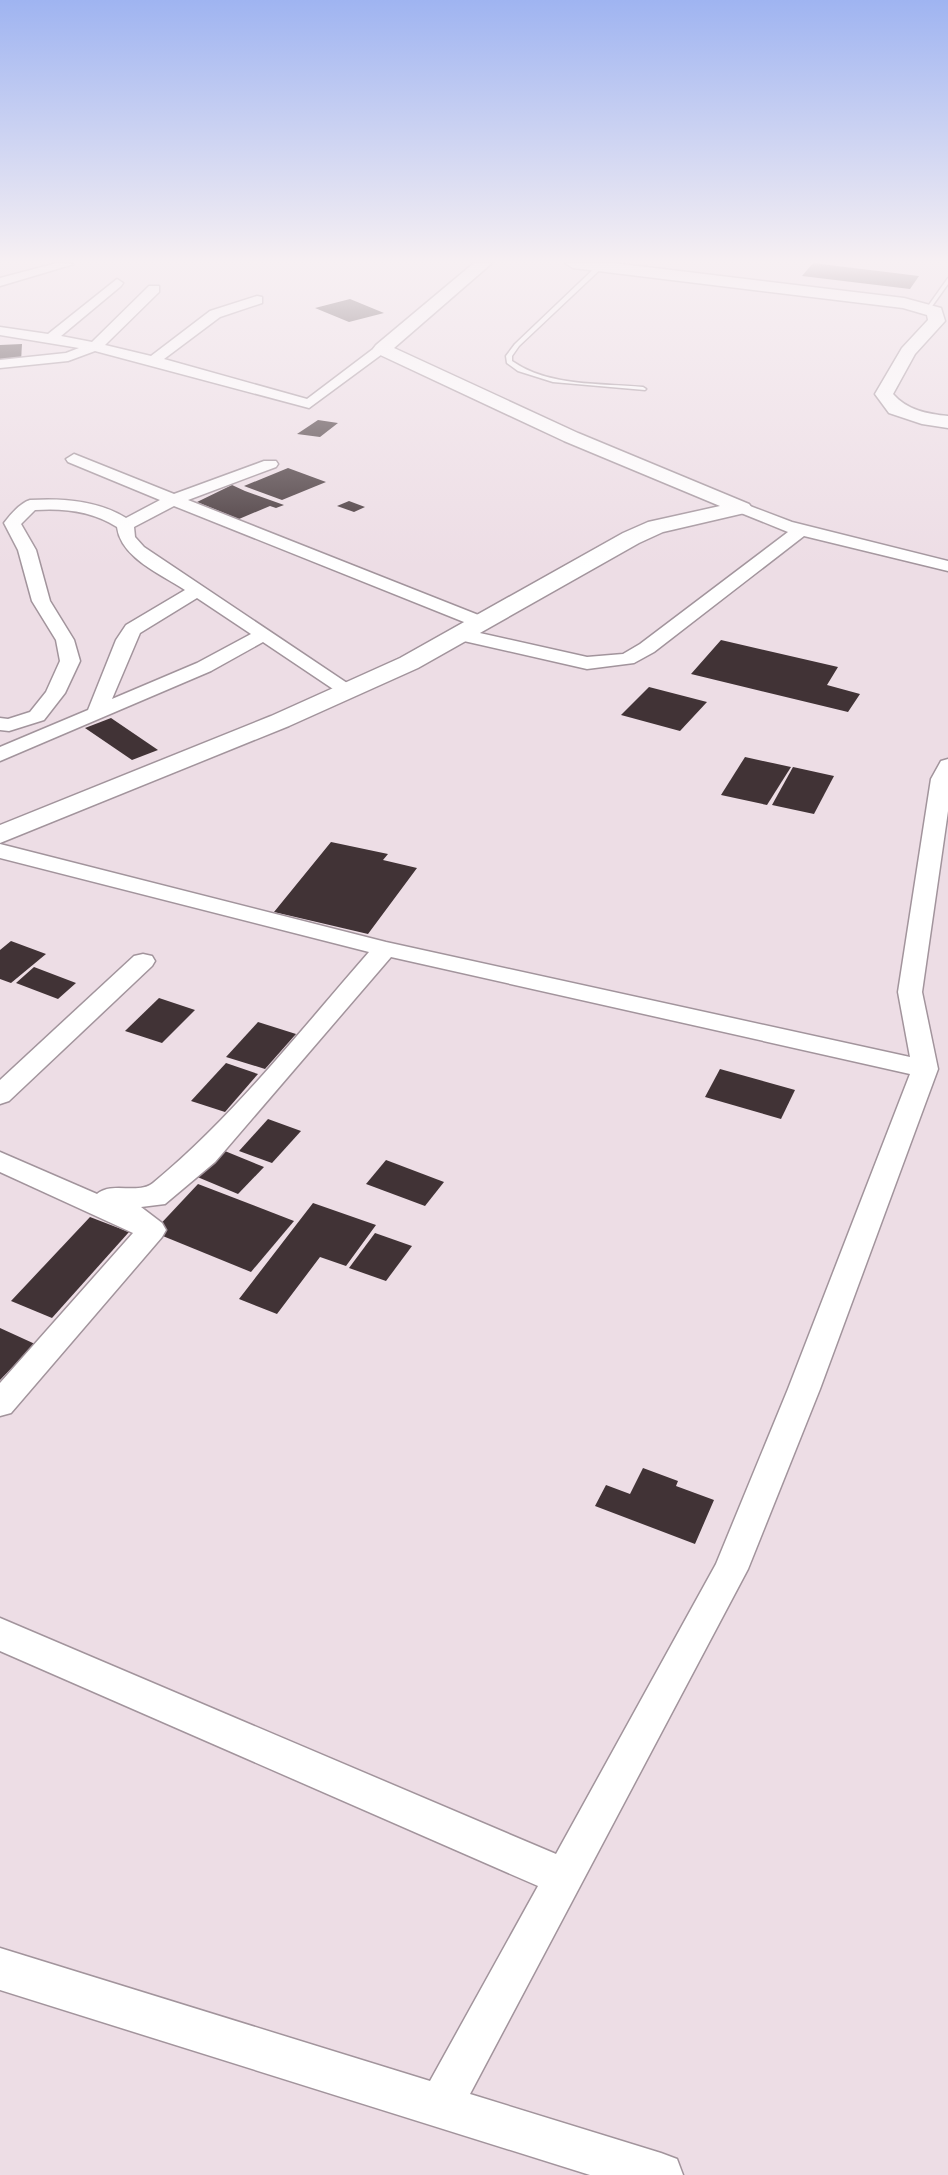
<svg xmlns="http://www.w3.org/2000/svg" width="948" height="2175" viewBox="0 0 948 2175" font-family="Ubuntu,sans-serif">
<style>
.building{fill:#413336}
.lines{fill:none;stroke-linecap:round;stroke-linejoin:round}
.service-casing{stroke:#a2949c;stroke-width:3}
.minor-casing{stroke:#a2949c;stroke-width:3}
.tertiary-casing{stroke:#a2949c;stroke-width:3}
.service{fill:#fff;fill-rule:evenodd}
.minor{fill:#fff;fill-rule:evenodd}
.tertiary{fill:#fff;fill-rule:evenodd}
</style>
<rect width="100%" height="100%" fill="#eddde5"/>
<g class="building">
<path d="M813 263 919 276 910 289 802 276Z"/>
<path d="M350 299 384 313 349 322 315 308Z"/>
<path d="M22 344 21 361 0 362V345Z"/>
<path d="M318 420 338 423 320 437 297 434Z"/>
<path d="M288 468 326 482 282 500 244 486Z"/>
<path d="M232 485 245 491 284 505 276 508 270 506 239 519 197 502Z"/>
<path d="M349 501 365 507 354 512 337 506Z"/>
<path d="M721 640 838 667 827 685 860 694 848 712 691 674Z"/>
<path d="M649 687 707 702 680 731 621 715Z"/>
<path d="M111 718 158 750 132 760 85 728Z"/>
<path d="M745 757 791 767 767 805 721 795Z"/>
<path d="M793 767 834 776 814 814 772 805Z"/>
<path d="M331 842 388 854 383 860 417 868 368 934 274 912Z"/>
<path d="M11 941 46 954 11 983 0 979V950Z"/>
<path d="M34 967 76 983 58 999 16 983Z"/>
<path d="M159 998 195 1010 162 1043 125 1031Z"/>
<path d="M258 1022 296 1034 265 1069 226 1057Z"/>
<path d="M226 1063 258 1074 225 1112 191 1101Z"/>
<path d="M720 1069 795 1090 781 1119 705 1097Z"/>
<path d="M268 1119 301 1131 272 1163 239 1151Z"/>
<path d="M220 1149 264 1167 238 1194 195 1176Z"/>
<path d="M386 1160 444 1182 425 1206 366 1184Z"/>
<path d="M198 1184 294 1221 251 1272 153 1232Z"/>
<path d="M313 1203 376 1225 346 1266 320 1257 277 1314 239 1299Z"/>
<path d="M90 1217 129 1232 52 1318 11 1301Z"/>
<path d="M375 1233 412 1246 386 1281 349 1268Z"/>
<path d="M0 1328 35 1344 0 1380Z"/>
<path d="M643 1468 678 1481 676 1486 714 1500 695 1544 595 1506 606 1485 630 1494Z"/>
</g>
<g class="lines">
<g class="service-casing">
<g id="service">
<path d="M600 263H607L519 346 512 356V361C549 387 600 383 643 387L646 389 645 390 553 382 518 371 507 363 506 356 515 344Z"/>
<path d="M948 278V284L930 309H926Z"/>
</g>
</g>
<g class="minor-casing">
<g id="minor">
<path d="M57 263 74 264 0 286V278Z"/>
<path d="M117 279 123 283 121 286 61 336 92 342 149 286H159V292L105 345 151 356 210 311 257 296 262 297V303L220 317 164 359 307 399 377 346 382 345 389 349 309 408 95 351 68 361 0 368V360L66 353 79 348 0 335V327L48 334Z"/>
<path d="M74 454 174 494 264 461H276L278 464 276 467 188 500 486 618 489 622 480 628 474 626 174 506 134 527 135 537 144 547 356 689 353 693H339L263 642 211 671 0 761V747L88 710 116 640 126 625 185 590C161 574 121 558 117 527 92 511 64 508 35 510L21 524 36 550 50 601 74 640 80 661 65 693 44 720 9 731 0 730V718L8 719 30 712 46 692 60 661 56 640 32 601 18 550 4 523C10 515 20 503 30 500 62 498 97 500 126 518L160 500 68 462 66 459ZM197 598 251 634 197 663 112 699 140 633Z"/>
<path d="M742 503 792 522 948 561V571L804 536 654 652 634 663 587 669 455 639 453 635 462 629 587 657 623 654 640 644 788 532 736 511 734 508 736 505Z"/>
<path d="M948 759V811L922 992 938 1069 820 1389 748 1569 470 2094 661 2153 677 2159 683 2175H590L0 1990V1948L430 2081 538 1886 0 1651V1618L556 1854 716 1564 788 1389 910 1074 391 957 215 1162 165 1204 141 1207 162 1223 166 1230 162 1237 11 1413 0 1416V1383L133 1233 0 1172V1152L97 1194C112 1181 138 1195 153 1183 234 1116 300 1031 369 952L0 858V844L386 942 910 1057 898 992 931 779 941 761Z"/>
<path d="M143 954 152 956 155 961 152 966 9 1101 0 1104V1080L134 956Z"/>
</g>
</g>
<g class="tertiary-casing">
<g id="tertiary">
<path d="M474 263H492L394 348 578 433 749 504 752 508 749 512 663 532 639 543 418 668 289 726 0 843V825L271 716 400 658 623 533 648 522 720 506 564 441 376 353 373 349 376 345Z"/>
<path d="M565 263H613L904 298 941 308 945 321 915 354 893 394C907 410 927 414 948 416V428L922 424 889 413 875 394 902 348 928 320 927 315 903 308 573 268Z"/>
</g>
</g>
<use href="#service" class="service"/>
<use href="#minor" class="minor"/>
<use href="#tertiary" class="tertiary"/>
</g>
<linearGradient id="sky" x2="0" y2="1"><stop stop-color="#9fb4f1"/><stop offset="0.46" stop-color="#f7f0f3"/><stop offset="1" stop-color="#f7f0f3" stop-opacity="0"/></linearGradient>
<rect width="948" height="568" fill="url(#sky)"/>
</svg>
